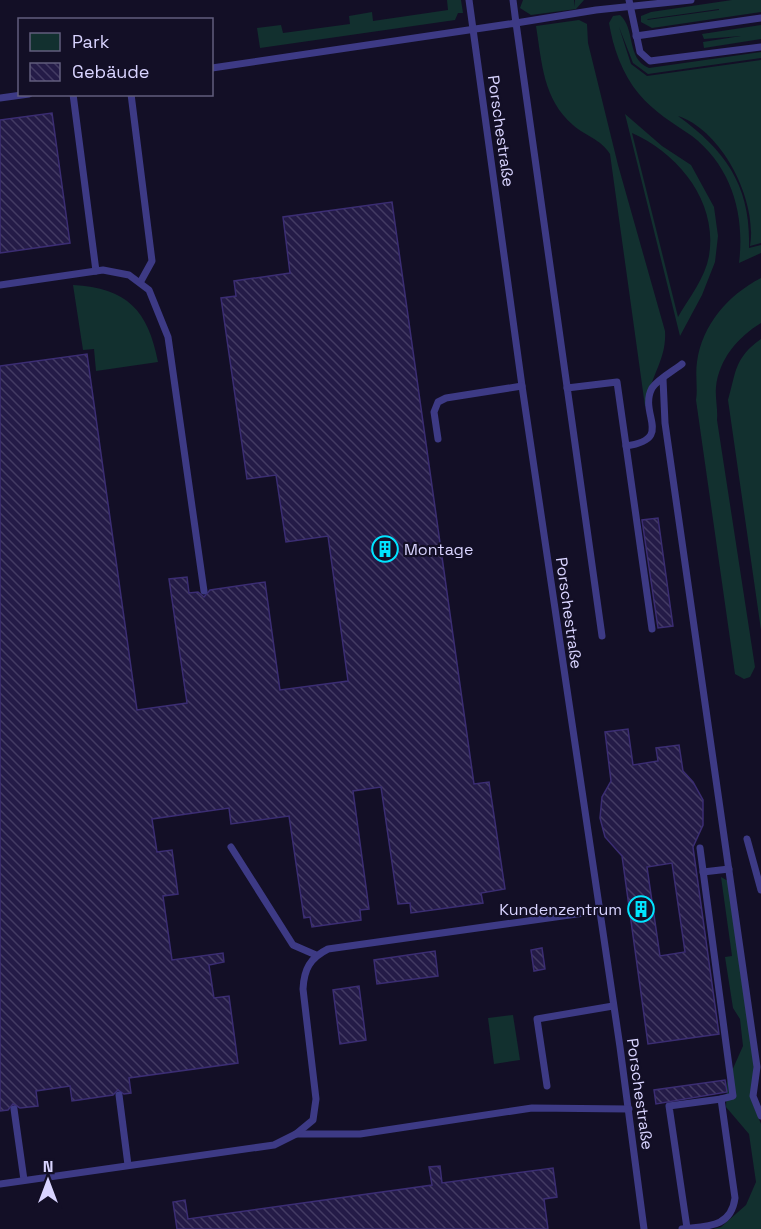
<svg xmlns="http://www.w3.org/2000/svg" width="761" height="1229" viewBox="0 0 761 1229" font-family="'Space Grotesk',sans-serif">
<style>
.green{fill:#12302f;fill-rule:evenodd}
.building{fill:url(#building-back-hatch);stroke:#3b2d73;stroke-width:1.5;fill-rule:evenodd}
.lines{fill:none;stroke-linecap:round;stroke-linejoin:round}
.service{stroke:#3d3a85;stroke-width:7}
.labels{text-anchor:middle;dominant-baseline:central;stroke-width:4.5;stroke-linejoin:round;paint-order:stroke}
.street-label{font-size:16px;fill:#d9d4ff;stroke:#130f26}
.poi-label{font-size:16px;fill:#d9d4ff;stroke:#130f26;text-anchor:start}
</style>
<defs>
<pattern id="building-back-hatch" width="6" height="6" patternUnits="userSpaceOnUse" patternTransform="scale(1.5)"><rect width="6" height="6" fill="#241b47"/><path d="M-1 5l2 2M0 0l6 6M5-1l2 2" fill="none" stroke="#433b63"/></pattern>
</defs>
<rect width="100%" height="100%" fill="#130f26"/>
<g class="green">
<path d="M447 0H461L463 13H458L455 20 260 48 257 28 281 25 283 33 350 24 349 16 372 12 373 21 448 10Z"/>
<path d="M523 0H574L575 7V0H584L576 9 531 15 520 8Z"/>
<path d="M732 0H761V12L652 28 641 22V16L651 12ZM719 9V10L647 20 648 19Z"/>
<path d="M620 15C636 29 626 59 649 68L761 52V58L648 74 633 63 619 27 631 64 647 76 761 60V243L750 246C758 201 722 130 678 116 726 151 751 186 749 248L761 245V253L739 263C745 215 732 167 692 136 673 123 654 112 639 94 622 74 613 47 609 23L613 16Z"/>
<path d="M579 20 587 24 588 43 618 165 665 331C667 361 648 378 647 406H645L610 154C601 139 585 136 573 125 543 99 542 63 536 26Z"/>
<path d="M761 25V39L704 48 703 42 741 36 704 39 702 34Z"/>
<path d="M625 114 662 146 691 165 714 207 718 236 715 262 702 295 680 336ZM632 133C679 154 718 202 709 256 705 278 689 298 678 317Z"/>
<path d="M761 278V323C738 337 719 359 716 387 715 398 718 409 717 420L755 667 750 677 744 679 735 674 696 400C698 389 695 375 697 362 702 325 728 295 761 278Z"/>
<path d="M73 285C127 288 148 310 158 362L96 371 94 349 83 350Z"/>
<path d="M761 339V630L728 400C736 373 734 358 761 339Z"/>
<path d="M721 877 728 881 754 1062 752 1102 761 1124V1229H713L721 1227 746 1205 756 1182 749 1134 726 1107 727 1082 743 1046 740 1019 733 1008 725 957 732 956Z"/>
<path d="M513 1015 520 1060 494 1064 488 1018Z"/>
</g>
<g class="building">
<path d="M52 113 70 243 0 253V120Z"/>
<path d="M392 202 474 784 489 782 505 889 481 893 483 903 411 913 410 903 398 904 381 787 353 791 369 909 360 910 361 920 312 927 310 917 304 918 289 816 231 824 229 808 152 819 157 852 172 850 178 894 163 896 172 960 223 953 224 962 209 965 214 998 229 996 238 1063 129 1078 131 1093 124 1094 118 1090 113 1095 79 1100 72 1101 70 1086 36 1091 38 1106 20 1108 13 1104 8 1110 0 1111V366L87 354 137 710 187 703 169 579 187 577 189 593 198 592 204 597 210 590 265 582 280 690 348 681 328 536 286 542 276 475 247 479 221 298 236 296 234 281 290 273 283 217Z"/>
<path d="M658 518 673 626 658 628 642 520Z"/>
<path d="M628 729 633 765 658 761 656 748 679 745 683 771 693 782 703 800V825L693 847 719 1034 648 1044 622 856 605 837 600 818 602 797 611 781 605 732ZM672 863 685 952 660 956 647 867Z"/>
<path d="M542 948 545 969 534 971 531 950Z"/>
<path d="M435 951 438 976 377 984 374 960Z"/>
<path d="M359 986 366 1040 340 1044 333 990Z"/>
<path d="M725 1080 727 1092 656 1104 654 1090Z"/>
<path d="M440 1166 442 1183 553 1168 557 1197 544 1199 548 1229H177L173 1202 185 1200 188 1219 432 1185 429 1167Z"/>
</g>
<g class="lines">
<g class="service">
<path d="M469 0 522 386 620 1047 644 1229"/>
<path d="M513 0 516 23 596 10 691 0"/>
<path d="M629 0 640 52 650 61 761 47"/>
<path d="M636 36 761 18"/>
<path d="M212 68 516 23 602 636"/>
<path d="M73 94 96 271"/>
<path d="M131 94 152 261 141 281"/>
<path d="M0 98 29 94"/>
<path d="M0 285 103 270 129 275 149 290 168 337 204 591"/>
<path d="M663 379 665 423 757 1067 753 1096 761 1116"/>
<path d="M567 388 617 382 652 629"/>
<path d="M438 439 434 412 438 402 446 398 522 386"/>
<path d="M626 446C675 439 638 414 652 388 658 379 673 371 682 364"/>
<path d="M747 839 761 890"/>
<path d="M231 847 293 945 316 955"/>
<path d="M703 872 729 869"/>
<path d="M547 1086 537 1019 613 1006"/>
<path d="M119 1095 128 1165"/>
<path d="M14 1109 24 1180"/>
<path d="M296 1134H360L532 1108 629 1109"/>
<path d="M0 1184 274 1145 296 1134 313 1120 316 1099 303 989C304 969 310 958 328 949L598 911"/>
<path d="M687 1228 669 1106 721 1099"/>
<path d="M682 1229C707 1226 731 1228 735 1198L721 1099 733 1096 700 848"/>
</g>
</g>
<defs>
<g id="building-ring" transform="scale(1.35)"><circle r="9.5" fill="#130f26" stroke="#00e5ff" stroke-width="1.5"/><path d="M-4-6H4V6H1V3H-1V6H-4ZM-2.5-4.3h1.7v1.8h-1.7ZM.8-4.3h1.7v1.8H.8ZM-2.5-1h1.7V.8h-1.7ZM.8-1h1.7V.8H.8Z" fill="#00e5ff"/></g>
</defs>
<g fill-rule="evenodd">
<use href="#building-ring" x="385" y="549"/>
<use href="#building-ring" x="641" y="909"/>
</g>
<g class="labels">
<g class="street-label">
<text transform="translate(501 131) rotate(82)">Porschestraße</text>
<text transform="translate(569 613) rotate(82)">Porschestraße</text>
<text transform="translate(640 1094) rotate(82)">Porschestraße</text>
</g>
<g class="poi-label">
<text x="404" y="549">Montage</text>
<text x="622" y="909" text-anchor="end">Kundenzentrum</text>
</g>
</g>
<rect x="18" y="18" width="195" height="78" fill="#130f26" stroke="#625e7d" stroke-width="1.5"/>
<rect x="30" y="33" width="30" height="18" fill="#12302f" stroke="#625e7d" stroke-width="1.5"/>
<text x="72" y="48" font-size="18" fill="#d9d4ff">Park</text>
<rect x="30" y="63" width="30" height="18" fill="url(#building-back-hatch)" stroke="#625e7d" stroke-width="1.5"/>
<text x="72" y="78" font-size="18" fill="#d9d4ff">Gebäude</text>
<g transform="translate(48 1181)" stroke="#130f26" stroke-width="4.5" paint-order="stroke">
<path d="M0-4.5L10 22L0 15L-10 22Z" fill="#d9d4ff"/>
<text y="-9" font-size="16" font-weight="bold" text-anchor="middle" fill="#d9d4ff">N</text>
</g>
</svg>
